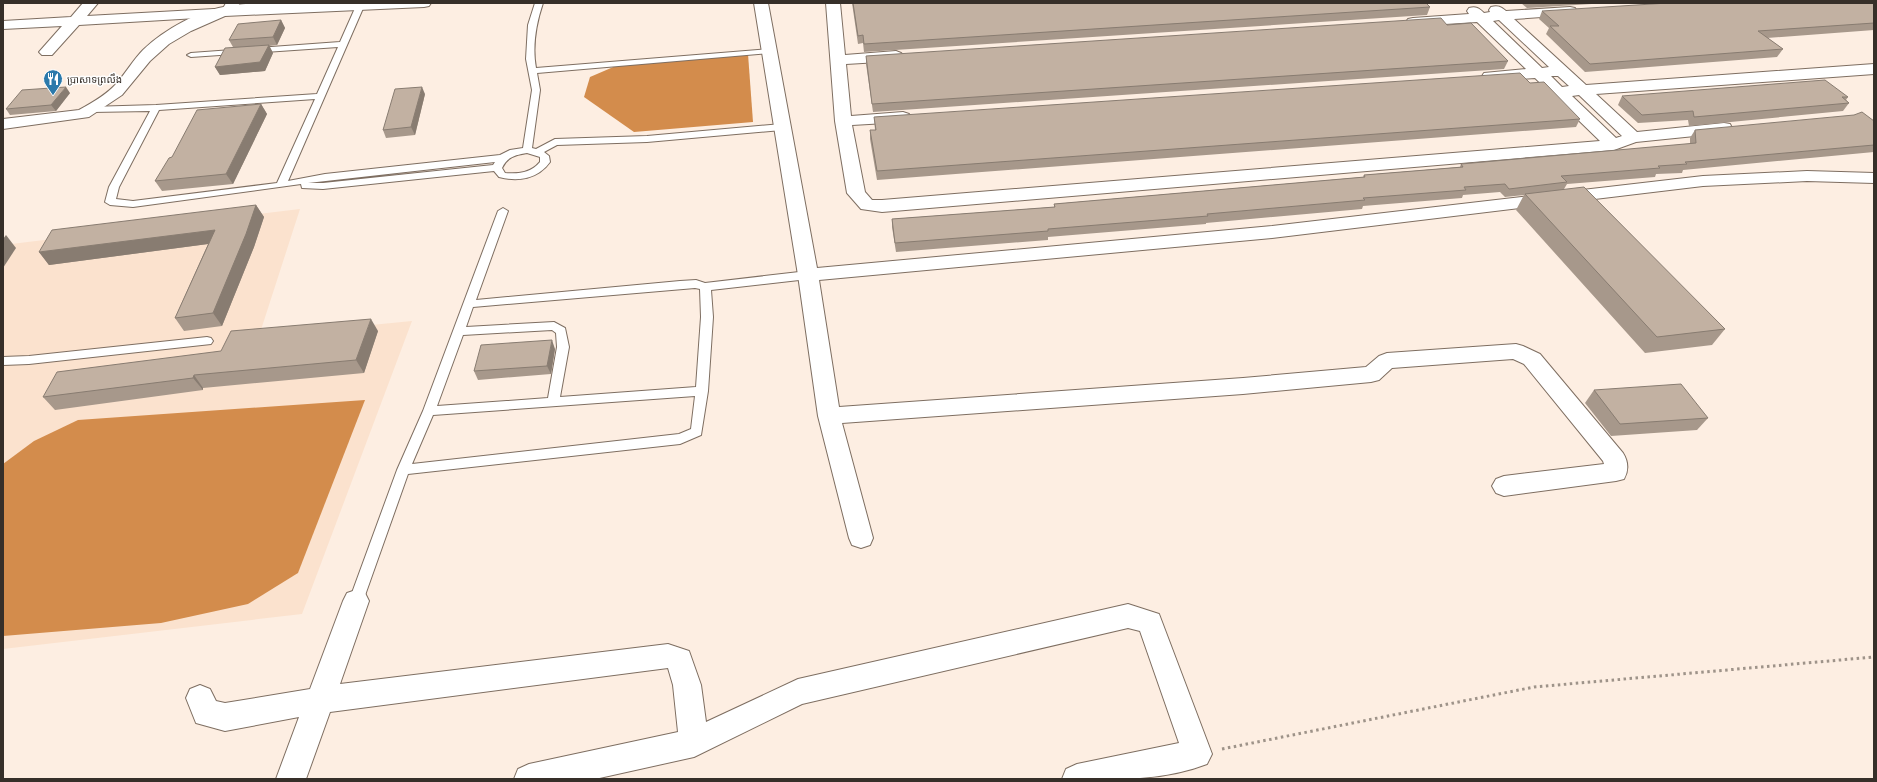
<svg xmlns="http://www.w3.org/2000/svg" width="1877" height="782" viewBox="0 0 1877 782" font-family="Manrope,'Noto Sans Khmer',sans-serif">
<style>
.built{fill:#fbe2ce}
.water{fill:#d38c4c}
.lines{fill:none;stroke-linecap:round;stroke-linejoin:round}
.lane-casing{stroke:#7e6e61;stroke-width:2}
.street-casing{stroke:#7e6e61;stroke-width:2}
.secondary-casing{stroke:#7e6e61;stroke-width:2}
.path{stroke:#9e9389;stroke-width:3;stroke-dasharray:2.5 3.5;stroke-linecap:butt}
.lane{fill:#fff;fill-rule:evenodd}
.street{fill:#fff;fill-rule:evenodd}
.secondary{fill:#fff;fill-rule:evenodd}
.wall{fill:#a7988b}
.shaded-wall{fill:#887c71}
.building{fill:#c2b1a2;stroke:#887c71}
.labels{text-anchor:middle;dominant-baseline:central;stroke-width:3;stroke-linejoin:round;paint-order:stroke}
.far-poi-label{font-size:10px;fill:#362f29;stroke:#fefefe;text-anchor:start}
</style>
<rect width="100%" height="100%" fill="#fdeee2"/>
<path class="built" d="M300 209 259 336 412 321 302 614 3 649V245Z"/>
<g class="water">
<path d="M748 54 753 122 634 132 584 97 590 77 618 65Z"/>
<path d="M365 400 298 573 248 604 161 623 3 636V464L34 441 78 420Z"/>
</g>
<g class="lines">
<g class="lane-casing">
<g id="lane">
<path d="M535 3H543C536 24 532 46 536 68L769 49 773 51 769 53 537 73 540 90 532 148 536 149 555 139 647 136 782 124 787 127 782 130 647 142 557 145 544 152 549 156 550 162C538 179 518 182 499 177L494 171 323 189 302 188 301 184 133 207 110 205 105 202 109 187 150 111 92 112 88 109 89 107 156 105 317 94 338 47 191 57 187 55 191 53 340 42 356 6 360 4 364 6 288 181 325 174 500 155 510 150 523 148 532 90 526 59 528 25ZM315 99 277 183 133 201 116 199 119 187 159 110ZM527 153 540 157V162C531 173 519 174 505 173L502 168C507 157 515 155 527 153ZM495 162 493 165 323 183H308Z"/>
<path d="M503 208 508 211 476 300 680 281 696 280 705 283 808 271 813 275 808 279 711 290 713 317 708 391 701 435 680 444 408 474 363 601 361 605 356 607 351 605 349 601 397 470 423 411 498 211ZM695 288 700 289 701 317 696 387 560 397 569 347 565 328 554 322 466 327 473 307ZM552 330 556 333 557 347 548 398 437 406 463 335ZM695 396 691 429 679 434 412 464 433 415Z"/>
<path d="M207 337 211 338 213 341 211 344 29 364 3 365V357L29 356Z"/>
</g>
</g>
<g class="street-casing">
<g id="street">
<path d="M83 3H98L87 16 214 9 219 10 221 13 219 16 214 17 79 25 52 55H42L39 52 62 26 3 29V21L71 17Z"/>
<path d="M226 3H240L234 13H224L222 10Z"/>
<path d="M754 3H768L817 268 1272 226 1703 176 1807 171 1874 173V183L1807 181 1703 186 1272 238 819 280 839 407 1243 378 1366 367 1379 356 1387 353 1516 344 1523 346 1540 354 1623 453C1628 461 1629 470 1624 479L1616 481 1504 496 1496 493 1492 486 1496 479 1504 476 1604 464 1603 461 1524 364 1513 359 1392 368 1379 380 1371 382 1243 394 842 423 873 538 870 545 861 548 852 545 849 538 818 416 798 275Z"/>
<path d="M826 3H840L845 55 896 51 901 53 904 56 901 59 896 61 846 64 851 116 903 112 909 114 911 117 909 120 903 122 852 125 865 192 872 200H882L1600 141 1535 78 1490 81 1484 79 1482 76 1484 73 1526 69 1477 22 1413 26 1408 25 1406 22 1408 19 1413 18 1469 14 1467 11 1469 8C1476 6 1479 8 1484 13L1490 12 1489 10 1491 7C1498 5 1501 7 1506 11L1570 7 1575 8 1577 11 1575 14 1570 15 1514 19 1586 85 1874 64V74L1596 94 1637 132 1724 123 1730 124 1732 128 1730 132 1724 133 1636 142 1614 150 882 212 861 209 847 193 835 121ZM1499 20 1549 67 1542 68 1493 21ZM1551 76H1558L1569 86 1562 87ZM1579 95 1622 136 1616 138 1572 96Z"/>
<path d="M356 590 365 593 369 601 340 684 668 644 689 651 701 685 706 722 798 679 1128 604 1159 614 1212 754 1207 764C1161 782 1111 779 1062 779L1066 769 1077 764 1179 743 1140 631 1128 628 802 704 694 757 595 779H514L518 769 529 764 678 732 673 685 668 668 330 712 306 779H276L299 717 225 731 196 723 186 698 190 689 200 685 210 689 216 701 225 703 310 689 343 601 347 593Z"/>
</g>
</g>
<g class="secondary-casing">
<path id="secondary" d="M305 3H431L429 6 424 7 225 16 191 31 169 44 150 61 122 95 89 117 3 129V119L79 110C92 103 106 95 116 84 126 73 133 60 143 50 164 30 199 10 229 6 253 2 280 4 305 3Z"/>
</g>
<path class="path" d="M1222 749 1534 687 1874 657"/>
<use href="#lane" class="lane"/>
<use href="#street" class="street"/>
<use href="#secondary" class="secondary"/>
</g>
<g class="wall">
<path d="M852 3H1426L1430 7 1427 15 864 52 863 43 858 44Z"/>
<path d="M1521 3H1608L1527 8Z"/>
<path d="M1874 3V30L1767 38 1783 49 1777 57 1585 72 1546 34 1549 28 1539 19 1542 11Z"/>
<path d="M281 20 285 28 277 45 269 46 273 53 265 71 220 75 215 67 233 47 229 40Z"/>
<path d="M1447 25 1508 61 1504 69 873 112 866 64V56Z"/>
<path d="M1530 83 1580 119 1576 127 877 180 870 139V130H875L874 117Z"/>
<path d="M70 93 56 111 10 115 6 109Z"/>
<path d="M425 94 415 135 386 138 383 130Z"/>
<path d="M1622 96 1848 97 1846 100 1849 103 1843 111 1689 126 1688 120 1638 123 1618 105Z"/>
<path d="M261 104 267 114 233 184 162 191 155 181 172 157Z"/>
<path d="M1874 121V152L1683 170 1682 173 1656 174 1655 177 1567 184 1564 189 1725 329 1712 345 1645 353 1516 210 1524 195 1505 197 1500 192 1463 195 1462 198 1363 206 1362 209 1206 223V224L1048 237V240L896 252 892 227V219L1054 207V204L1363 177 1364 175 1460 167 1461 164 1690 144V138L1695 130Z"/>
<path d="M256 205 264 217 254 247 222 326 184 331 175 318 208 244 49 265 39 252Z"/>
<path d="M378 331 364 373 203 388V390L55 410 43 397Z"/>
<path d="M555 349 551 374 478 380 474 371Z"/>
<path d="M1594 390 1708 418 1697 430 1611 436 1585 403Z"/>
</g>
<g class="shaded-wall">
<path d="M281 20 285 28 277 45 273 37Z"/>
<path d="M269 45 273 53 265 71 220 75 215 67Z"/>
<path d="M66 87 70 93 56 111 51 105Z"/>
<path d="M422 87 425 94 415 135 411 127Z"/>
<path d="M261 104 267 114 233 184 226 174Z"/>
<path d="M256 205 264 217 254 247 222 326 213 313Z"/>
<path d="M215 230 223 242 49 265 39 252Z"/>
<path d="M6 235 16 248 3 268V239Z"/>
<path d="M371 319 378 331 364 373 356 360Z"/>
<path d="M552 340 555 349 551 374 547 366Z"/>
<path d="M194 375 203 388V390L193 378Z"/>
</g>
<g class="building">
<path d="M853 3H1426L1430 7 864 44 863 35 858 36Z"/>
<path d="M1668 3H1874V23L1758 31 1783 49 1590 64 1550 26H1559L1542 11Z"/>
<path d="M1441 18 1447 25 1471 23 1508 61 872 104 866 56Z"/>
<path d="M281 20 273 37 229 40 238 24Z"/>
<path d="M269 45 260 62 215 67 225 48Z"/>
<path d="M1520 73 1530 83 1544 82 1580 119 877 171 870 130H876L874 117Z"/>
<path d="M1825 80 1848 97H1842L1849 103 1694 117 1693 111 1642 115 1622 96Z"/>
<path d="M66 87 51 105 6 109 22 90Z"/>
<path d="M422 87 411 127 383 130 395 89Z"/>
<path d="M261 104 226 174 155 181 169 158 172 157 197 110Z"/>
<path d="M1862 112 1874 121V145L1685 162 1687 164 1658 166 1660 168 1561 176 1567 182 1509 189 1505 184 1464 187 1466 190 1363 198 1365 200 1207 214 1208 216 1048 229V231L895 243 892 219 1055 207 1054 204 1365 177 1364 175 1463 167 1461 164 1696 143 1695 130 1854 115Z"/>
<path d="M1584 187 1725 329 1657 337 1525 194Z"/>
<path d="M256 205 246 234 213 313 175 318 215 230 39 252 52 230Z"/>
<path d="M371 319 356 360 194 375 193 378 43 397 57 372 221 351 231 331Z"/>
<path d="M552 340 547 366 474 371 481 345Z"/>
<path d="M1681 384 1708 418 1620 424 1594 390Z"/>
</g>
<defs>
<g id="restaurant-pin" transform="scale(1)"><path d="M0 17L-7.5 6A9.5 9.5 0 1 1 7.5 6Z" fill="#2b79ab" stroke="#fefefe"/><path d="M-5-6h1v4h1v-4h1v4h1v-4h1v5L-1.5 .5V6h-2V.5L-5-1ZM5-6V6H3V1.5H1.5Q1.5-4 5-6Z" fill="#fff"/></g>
</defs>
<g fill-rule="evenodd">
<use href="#restaurant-pin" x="53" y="79"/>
</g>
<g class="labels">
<g class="far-poi-label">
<text x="67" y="79">ប្រាសាទព្រលឹង</text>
</g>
</g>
<rect width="1877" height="782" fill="none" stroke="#362f29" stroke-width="8"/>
</svg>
